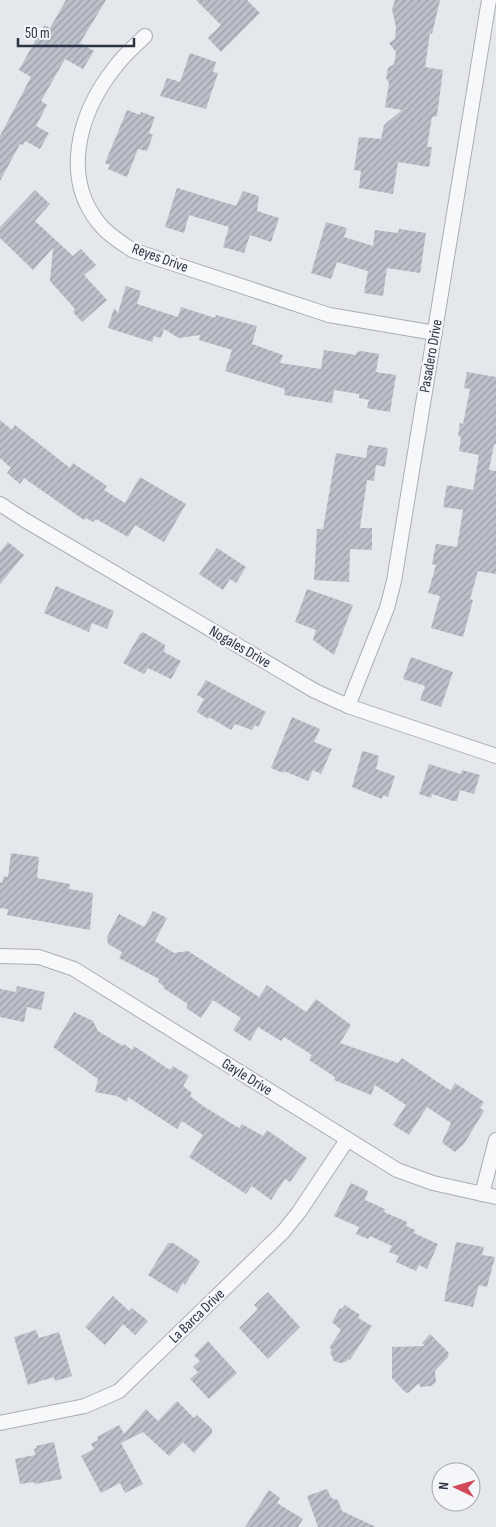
<svg xmlns="http://www.w3.org/2000/svg" width="496" height="1527" viewBox="0 0 496 1527" font-family="'Sofia Sans Condensed',sans-serif">
<style>
.building{fill:url(#building-hatch)}
.lines{fill:none;stroke-linecap:round;stroke-linejoin:round}
.street-casing{stroke:#a9aeb7;stroke-width:16}
.street{stroke:#f7f8fa;stroke-width:14}
.labels{text-anchor:middle;dominant-baseline:central;stroke-width:4.5;stroke-linejoin:round;paint-order:stroke}
.street-label{font-size:15px;fill:#2b3445;stroke:#f4f6f9}
</style>
<defs>
<pattern id="building-hatch" width="6" height="6" patternUnits="userSpaceOnUse" patternTransform="scale(1.25)"><rect width="6" height="6" fill="#bbc0ca"/><path d="M-1 1l2-2M0 6l6-6M5 7l2-2" fill="none" stroke="#989da6"/></pattern>
</defs>
<rect width="100%" height="100%" fill="#e4e7ec"/>
<g class="building">
<path d="M66 0H106L80 43 94 51 83 69 65 59 41 101 47 105 36 126 49 133 40 149 25 141 23 145 20 144 0 181V136L31 77 19 70 44 25 50 28Z"/>
<path d="M196 0H247L260 13 221 52 208 38 221 25Z"/>
<path d="M395 0H440L432 34 430 33 425 67 443 70 437 116 432 117 427 147H432L429 167 398 162 393 194 359 188 361 171 354 170 359 137 381 139 384 125 402 110 385 107 389 83 386 78 388 68 394 64 396 52 389 43 395 39 396 27 392 9Z"/>
<path d="M190 53 216 62 213 72 218 73 206 109 160 96 167 78 180 82Z"/>
<path d="M127 110 140 115 141 112 155 117 149 133 153 135 147 151 138 149 127 177 108 169 110 165 105 163Z"/>
<path d="M177 188 236 206 243 191 259 196 257 211 279 218 271 242 250 235 244 253 223 247 229 227 189 215 184 233 165 227Z"/>
<path d="M35 190 50 204 35 221 73 256 81 249 96 265 84 275 107 300 82 322 73 312 75 309 50 281 53 248 33 270 0 238V227Z"/>
<path d="M326 222 347 228 344 237 373 246 375 230 398 233 399 229 426 233 420 273 387 268 383 296 364 293 368 271 337 262 331 279 311 273Z"/>
<path d="M126 286 141 291 137 304 178 317 181 307 215 318 216 315 257 326 252 344 283 355 280 363 321 369 324 350 356 355 357 352 361 351 379 354 376 372 396 375 390 412 367 408 369 400 359 398V394L334 390 332 403 284 395 285 389 225 371 232 350 199 340 200 335 179 338 164 329 161 338 154 336 152 342 108 328 114 308 118 313Z"/>
<path d="M467 372 496 377V444H494L489 470 496 471V574L478 571 470 599 473 600 463 637 431 628 440 596 428 593 436 565 432 564 436 544 457 547 463 510 443 507 447 485 473 490 479 455 459 451 461 437 458 436 460 423 463 424 470 389 464 388Z"/>
<path d="M0 420 12 430 15 425 70 468 73 463 107 486 104 490 125 503 140 477 186 504 164 542 135 525 128 537 96 519 93 522 86 518 84 520 24 478 20 484 7 473 11 468 0 458Z"/>
<path d="M368 445 388 448 385 467 376 465 374 481 367 480 360 528H372V550L350 549 349 582 314 580 317 529H323L336 453 366 458Z"/>
<path d="M8 542 24 555 0 584V552Z"/>
<path d="M217 548 246 567 236 583 230 579 223 590 199 574Z"/>
<path d="M56 586 114 611 107 629 92 623 89 632 44 613Z"/>
<path d="M307 589 353 605 334 655 313 640 316 630 295 622Z"/>
<path d="M143 632 165 645 164 652 181 661 171 679 148 668 144 674 123 663 140 634Z"/>
<path d="M411 657 453 672 441 707 420 700 425 686 403 679Z"/>
<path d="M206 680 266 712 258 727 255 725 252 730 235 724 231 730 209 717 208 719 197 712 204 699 197 695Z"/>
<path d="M292 717 320 729 314 742 332 749 321 774 313 770 308 781 284 771 283 773 271 768Z"/>
<path d="M364 751 379 756 376 769 395 776 388 797 383 795 382 799 352 787 362 752Z"/>
<path d="M429 764 461 774 462 770 480 775 474 794 460 790 457 801H453L432 794 431 798 419 794Z"/>
<path d="M11 853 39 857 37 878 70 884 69 889 93 893 90 930 7 915 8 909 0 908V882L2 883 4 876 8 877Z"/>
<path d="M153 911 167 918 155 941 174 953 188 951 259 997 267 985 306 1012 316 999 351 1025 340 1043 398 1063 402 1058 448 1089 451 1090 455 1083 484 1102 480 1108 484 1111 464 1144 455 1152 444 1144 442 1142 451 1123 427 1107 409 1135 393 1125 406 1105 375 1085 371 1095 334 1080 335 1077 309 1060 312 1055 284 1037 281 1041 258 1027 250 1041 233 1030 241 1018 213 1000 201 1018 186 1008 188 1004 163 988 164 986 158 982 159 979 119 958 122 952 108 944 107 937 119 914 144 927Z"/>
<path d="M17 986 45 992 41 1010 27 1007 24 1022 0 1017V989L16 992Z"/>
<path d="M74 1012 93 1021 98 1031 123 1046 124 1044 132 1050 134 1046 170 1070 173 1066 189 1076 183 1086 192 1093 190 1096 203 1106 239 1128 242 1124 263 1136 267 1130 307 1158 290 1182 285 1179 271 1200 252 1186 246 1194 189 1157 203 1135 182 1121 177 1129 128 1097 127 1102 117 1096 95 1092 98 1079 53 1047Z"/>
<path d="M351 1183 368 1191 365 1200 385 1209 384 1212 407 1222 406 1226 415 1230 414 1233 438 1244 427 1269 419 1265 416 1271 396 1262 399 1256 389 1252 392 1246 370 1236 368 1239 356 1234 359 1227 334 1216Z"/>
<path d="M456 1242 484 1247 482 1255 495 1257 487 1287 479 1285 473 1307 444 1301Z"/>
<path d="M168 1243H173L200 1261 185 1285 183 1283 177 1293 148 1275Z"/>
<path d="M268 1292 300 1327 268 1359 239 1328 258 1309 254 1305Z"/>
<path d="M113 1296 129 1311 132 1308 148 1321 135 1335 123 1324 105 1345 85 1327Z"/>
<path d="M345 1305 360 1315 358 1318 372 1326 350 1360 348 1359 346 1362 340 1363 334 1361 330 1352 332 1349 329 1348 341 1330 332 1322 340 1308 342 1309Z"/>
<path d="M36 1330 39 1338 59 1332 72 1376 55 1381 54 1377 28 1385 14 1337Z"/>
<path d="M430 1334 449 1353 447 1355 449 1356 435 1371 436 1382 431 1386 421 1387 418 1384 408 1393 405 1392 392 1378V1347L425 1346 422 1343Z"/>
<path d="M208 1341 237 1373 209 1399 190 1379 198 1372 193 1367 200 1361 194 1355Z"/>
<path d="M177 1401 194 1418 197 1415 212 1429V1433L194 1453 183 1442 169 1456 143 1432 121 1443 143 1484 125 1493 120 1483 101 1493 81 1456 94 1449 91 1444 98 1440 97 1437 119 1425 124 1434 146 1409 158 1421Z"/>
<path d="M54 1442 62 1479 35 1484 34 1482 20 1484 15 1459 35 1455 34 1449 37 1448 36 1446Z"/>
<path d="M327 1489 331 1498 338 1500 342 1511 376 1527H318L307 1496Z"/>
<path d="M269 1490 280 1498 277 1503 303 1519 298 1527H245Z"/>
</g>
<g class="lines">
<g class="street-casing">
<g id="street">
<path d="M145 36C135 46 124 55 116 66 78 113 59 181 104 229 112 237 123 244 132 250L329 315 435 333"/>
<path d="M0 504 23 519 315 691 348 706 496 756"/>
<path d="M348 706 387 608 394 581 489 0"/>
<path d="M0 956 39 957 74 969 397 1170 433 1183 496 1197"/>
<path d="M482 1194 496 1140"/>
<path d="M0 1423 85 1406 119 1391 283 1232 299 1212 347 1140"/>
</g>
</g>
<use href="#street" class="street"/>
</g>
<g class="labels">
<g class="street-label">
<text transform="translate(160 258) rotate(20)">Reyes Drive</text>
<text transform="translate(431 356) rotate(-80)">Pasadero Drive</text>
<text transform="translate(240 647) rotate(30)">Nogales Drive</text>
<text transform="translate(247 1077) rotate(32)">Gayle Drive</text>
<text transform="translate(197 1316) rotate(-44)">La Barca Drive</text>
</g>
</g>
<g transform="translate(456 1487) rotate(275)"><circle r="24" fill="#f4f6f9" stroke="#a4a8b1"/>
<path d="M0-4L9 19L0 12L-9 19Z" fill="#d1495b"/>
<text y="-8" font-size="14" font-weight="bold" text-anchor="middle" fill="#2b3445">N</text>
</g>
<path d="M18 38v8h116v-8" fill="none" stroke="#2b3445" stroke-width="2.5"/>
<text x="25" y="38" font-size="15" fill="#2b3445" stroke="#f4f6f9" stroke-width="4" paint-order="stroke">50 m</text>
</svg>
